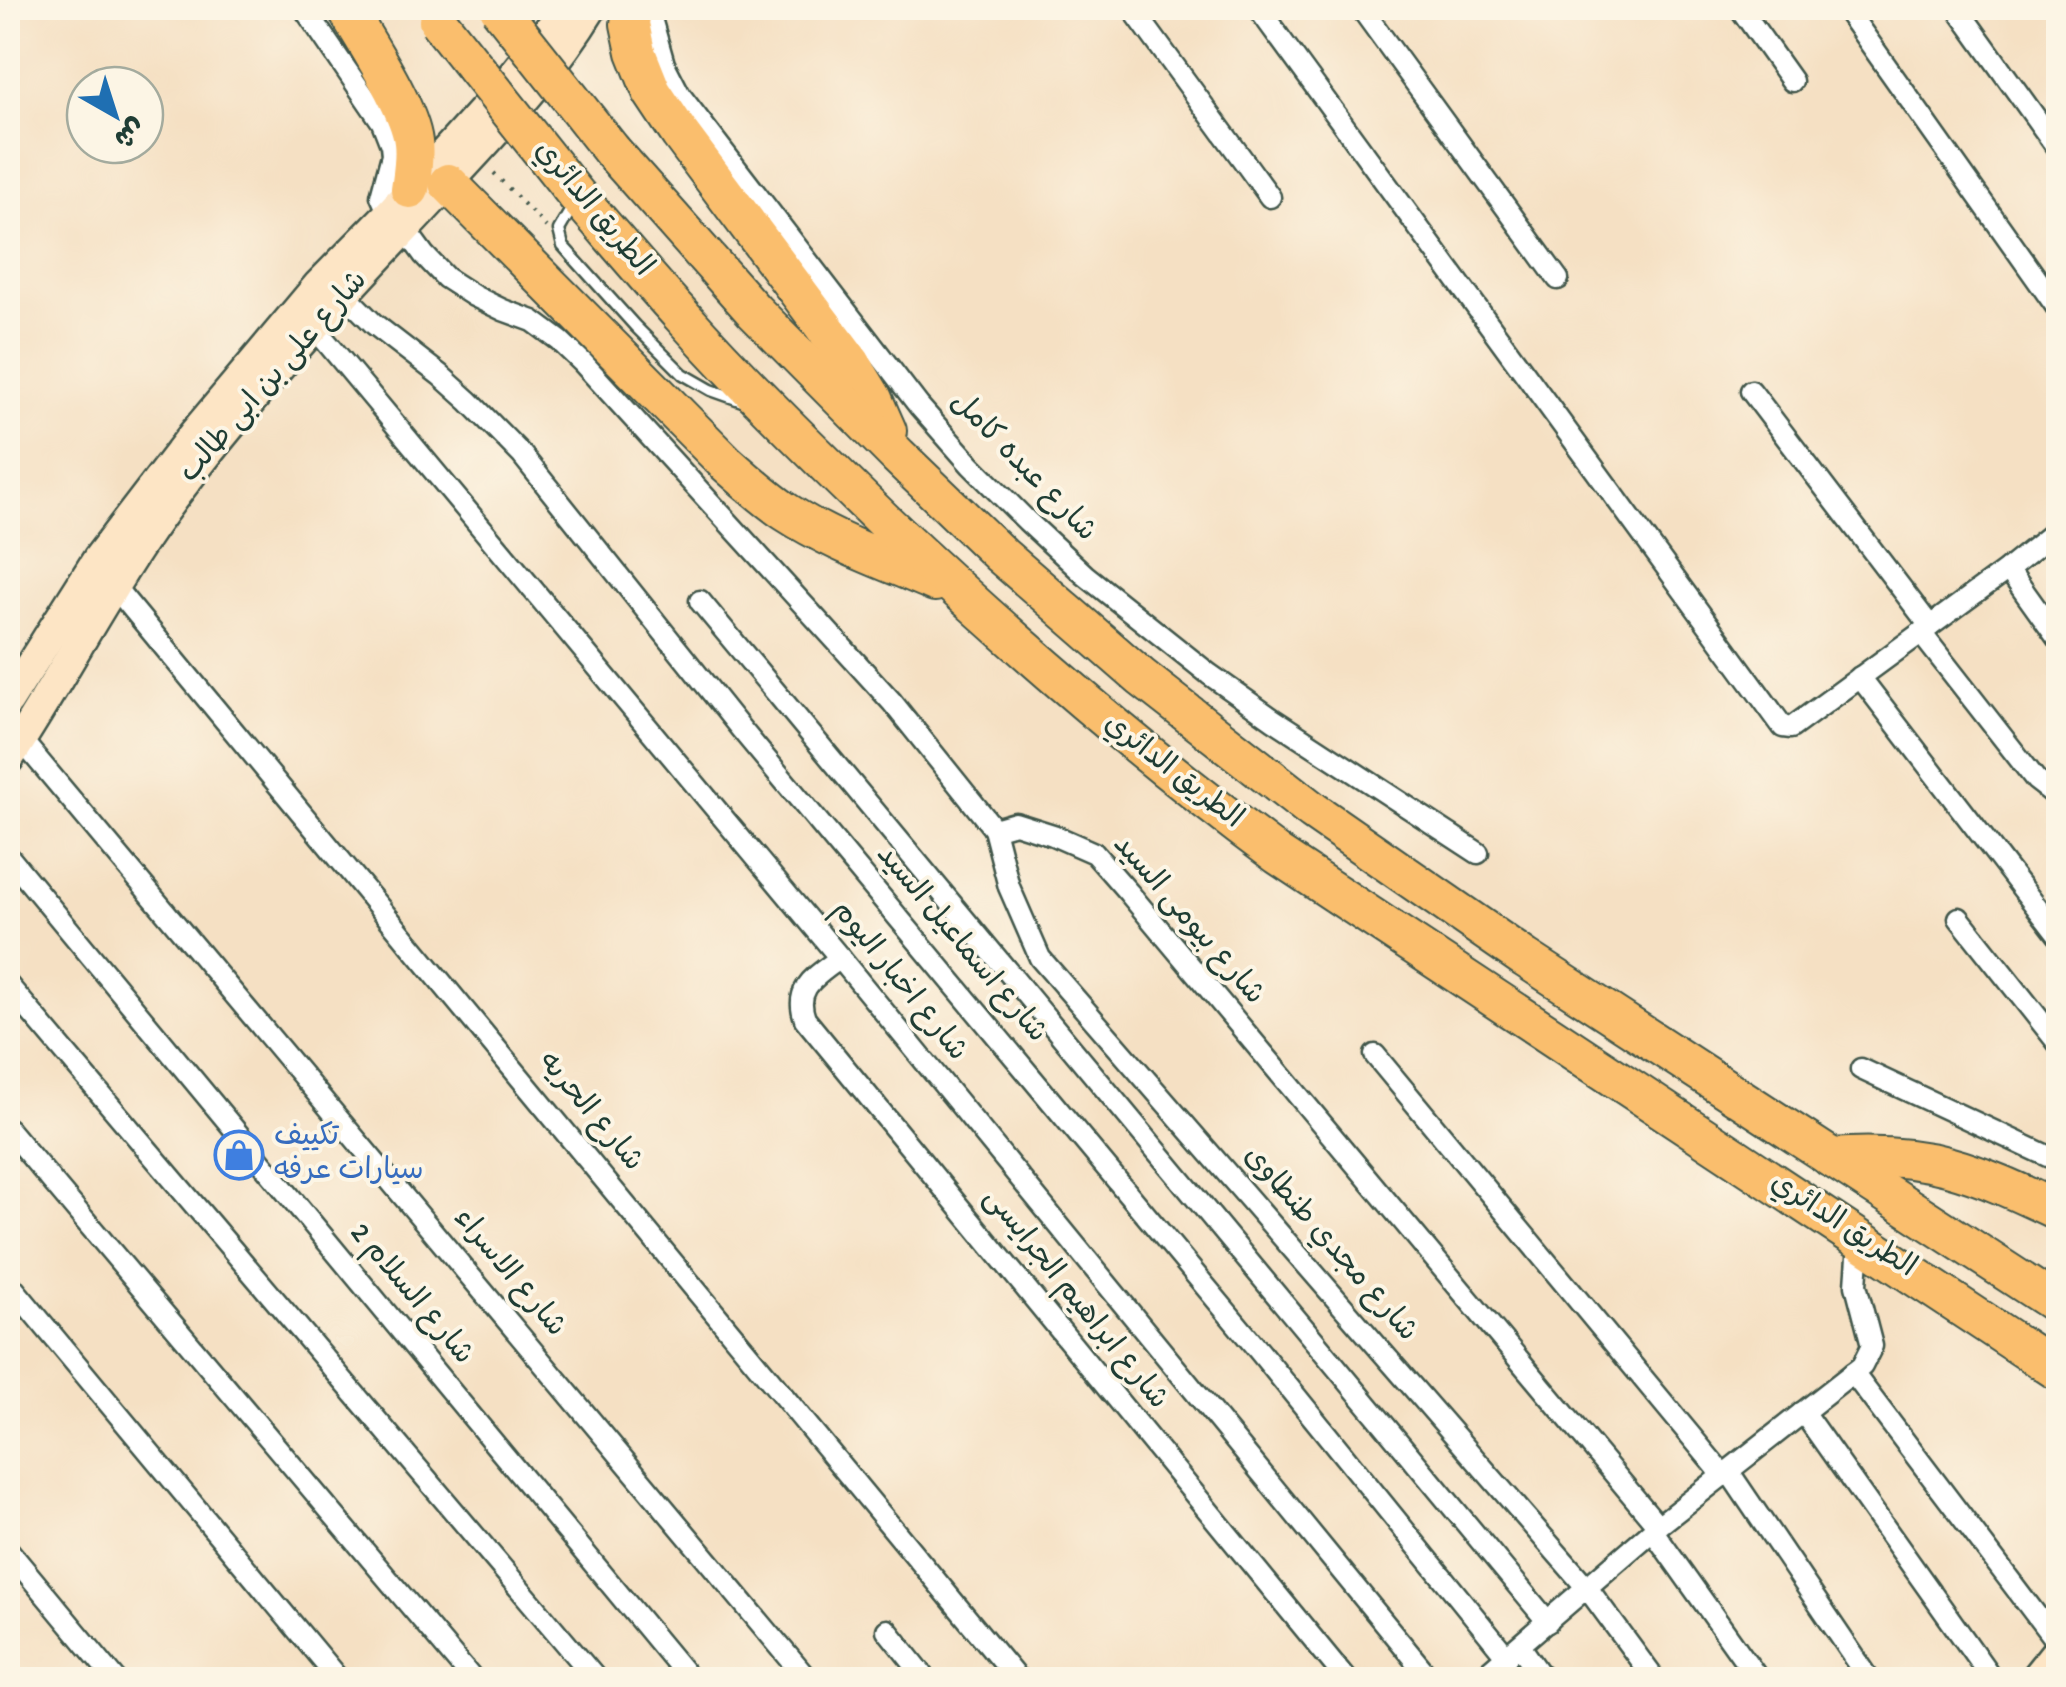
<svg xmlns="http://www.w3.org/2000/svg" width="2066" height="1687" viewBox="0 0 2066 1687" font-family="'Gochi Hand','Playpen Sans Arabic',sans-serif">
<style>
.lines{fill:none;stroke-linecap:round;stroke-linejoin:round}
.lane-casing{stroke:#3f5549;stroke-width:15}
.street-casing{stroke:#3f5549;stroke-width:25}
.secondary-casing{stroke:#3f5549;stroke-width:35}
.highway-casing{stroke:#3f5549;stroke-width:42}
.path{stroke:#3f5549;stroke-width:4;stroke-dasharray:2.5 8;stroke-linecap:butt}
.lane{stroke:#fff;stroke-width:10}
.street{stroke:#fff;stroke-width:20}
.secondary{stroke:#fde5c5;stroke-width:30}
.highway{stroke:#fabe6d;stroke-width:38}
.highway-bridge-casing{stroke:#3f5549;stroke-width:42;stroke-linecap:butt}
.highway-bridge{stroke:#fabe6d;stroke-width:38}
.labels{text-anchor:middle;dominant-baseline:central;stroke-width:8;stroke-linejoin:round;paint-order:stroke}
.street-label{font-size:30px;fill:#1f3d34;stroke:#fcf5e5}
.shop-label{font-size:30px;fill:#366cbe;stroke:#fcf5e5;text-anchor:start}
</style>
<rect width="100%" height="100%" fill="#fcf5e5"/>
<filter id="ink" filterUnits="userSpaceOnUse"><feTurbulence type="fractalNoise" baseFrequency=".01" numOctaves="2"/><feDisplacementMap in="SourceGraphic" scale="20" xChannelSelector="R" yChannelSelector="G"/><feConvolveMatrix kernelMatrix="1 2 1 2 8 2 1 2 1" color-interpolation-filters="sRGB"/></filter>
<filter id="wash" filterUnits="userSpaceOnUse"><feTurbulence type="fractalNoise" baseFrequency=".0048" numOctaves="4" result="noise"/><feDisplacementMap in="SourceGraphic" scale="40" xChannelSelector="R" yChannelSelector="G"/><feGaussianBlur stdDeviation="2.25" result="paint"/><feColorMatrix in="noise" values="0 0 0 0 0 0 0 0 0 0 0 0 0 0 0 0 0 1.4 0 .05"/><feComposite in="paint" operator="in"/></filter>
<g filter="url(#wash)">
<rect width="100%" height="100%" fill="#f5e0c3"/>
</g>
<g filter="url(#ink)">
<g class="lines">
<g class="lane-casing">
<path id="lane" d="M573 206 559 230 563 246 635 326 683 374 711 390 745 402"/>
</g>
<g class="street-casing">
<g id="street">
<path d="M304 8 382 122 391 145 392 155 381 196 389 214"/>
<path d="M648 8 664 64 680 95 919 406 971 465 1027 521 1085 575 1209 674 1274 720 1478 853"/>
<path d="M1132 8 1270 197"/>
<path d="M1258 8 1783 727 1791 728 2008 569 2058 529"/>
<path d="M1361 8 1558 279"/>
<path d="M1740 8 1792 81"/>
<path d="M1845 8 2058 309"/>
<path d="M1957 8 2058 149"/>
<path d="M405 229 424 255 446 278 474 296 503 310 533 321 560 341 583 363 892 702 994 829 1015 823 1053 835 1094 853 1129 893 1658 1526"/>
<path d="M344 294 374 324 440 375 469 401 522 455 741 729 1260 1352 1507 1657"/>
<path d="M314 327 840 958 1431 1680"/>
<path d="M1751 391 1930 626"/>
<path d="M2008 569 2058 639"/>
<path d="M113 585 1018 1680"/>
<path d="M700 601 1548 1622"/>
<path d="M1921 633 2036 780 2058 797"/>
<path d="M1860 677 2058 935"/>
<path d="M8 724 808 1680"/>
<path d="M994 829 1009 887 1040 958 1588 1589 1655 1680"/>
<path d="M8 856 690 1680"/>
<path d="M1959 918 2058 1043"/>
<path d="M840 958C817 976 793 987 805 1019L1347 1680"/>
<path d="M8 985 597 1680"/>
<path d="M1375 1055 1724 1476"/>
<path d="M1861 1069 2058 1161"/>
<path d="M8 1129 473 1680"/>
<path d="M8 1282 339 1680"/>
<path d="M1853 1373 2058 1644"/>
<path d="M1803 1412 1993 1680"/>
<path d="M1729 1472 1870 1680"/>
<path d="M1653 1531 1759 1680"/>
<path d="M8 1550 116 1680"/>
<path d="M887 1630 927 1680"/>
<path d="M1520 1646 1544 1680"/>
<path d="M1479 1680 1658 1526 1862 1366 1872 1346 1856 1285 1858 1257 1863 1242"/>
</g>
</g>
<g class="secondary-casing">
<g id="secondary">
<path d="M8 701 98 559 194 434 319 285 389 214 499 93 557 20 564 8"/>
<path d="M8 759C56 687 95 611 143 540 184 479 232 423 279 367 336 300 398 237 458 172 506 120 554 69 591 8"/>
<path d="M2034 1680 2058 1650"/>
</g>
</g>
<g class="highway-casing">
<g id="highway">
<path d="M346 8C365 41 409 107 413 142 415 158 412 174 410 189"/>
<path d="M632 8 630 24 636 52 652 92 680 134 852 364 872 397 887 431"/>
<path d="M612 151 754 311 898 456 1001 555 1141 677 1313 811 1525 958 2058 1305"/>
<path d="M448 183 725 462C745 480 764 497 786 512 832 542 885 560 935 582"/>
<path d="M578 197C613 237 647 278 683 317 747 388 816 455 885 522 1010 640 1139 752 1278 855L2058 1371"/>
<path d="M1831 1158C1927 1150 1974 1171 2058 1211"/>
</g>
</g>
<path class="path" d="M494 173 546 227"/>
<use href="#lane" class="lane"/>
<use href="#street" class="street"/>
<use href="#secondary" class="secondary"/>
<use href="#highway" class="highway"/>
<g class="highway-bridge-casing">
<g id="highway-bridge">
<path d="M499 8 612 151"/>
<path d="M438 21 578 197"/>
</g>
</g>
<use href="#highway-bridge" class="highway-bridge"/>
</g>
</g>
<defs>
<g id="shop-ring" transform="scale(2.5)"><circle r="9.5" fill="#fcf5e5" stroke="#3f7fe0" stroke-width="1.5"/><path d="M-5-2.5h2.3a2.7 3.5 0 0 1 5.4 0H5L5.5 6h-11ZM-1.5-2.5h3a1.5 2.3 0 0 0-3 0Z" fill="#3f7fe0"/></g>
</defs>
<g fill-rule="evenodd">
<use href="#shop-ring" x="239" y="1155"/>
</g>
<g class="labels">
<g class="street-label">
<text transform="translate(592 210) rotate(50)">الطريق الدائري</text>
<text transform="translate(275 378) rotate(-49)">شارع على بن ابى طالب</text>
<text transform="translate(1022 468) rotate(46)">شارع عبده كامل</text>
<text transform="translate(1172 773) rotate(38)">الطريق الدائري</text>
<text transform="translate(1187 921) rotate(49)">شارع بيومى السيد</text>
<text transform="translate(960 945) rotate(50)">شارع اسماعيل السيد</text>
<text transform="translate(898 982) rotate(51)">شارع اخبار اليوم</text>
<text transform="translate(589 1113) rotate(50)">شارع الحريه</text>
<text transform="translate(1842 1227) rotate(33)">الطريق الدائري</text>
<text transform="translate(1329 1245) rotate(49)">شارع مجدي طنطاوى</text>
<text transform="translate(508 1274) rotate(50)">شارع الاسراء</text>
<text transform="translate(410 1295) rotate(50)">شارع السلام 2</text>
<text transform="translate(1074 1300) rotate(51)">شارع ابراهيم الجرايسى</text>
</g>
<g class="shop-label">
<text x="274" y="1138">تكييف<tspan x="274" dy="34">سيارات عرفه</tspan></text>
</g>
</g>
<rect width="2066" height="1687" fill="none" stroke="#fcf5e5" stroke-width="40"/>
<g transform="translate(115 115) rotate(141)"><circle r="48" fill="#fcf5e5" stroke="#a4ab9e" stroke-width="2.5"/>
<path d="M0-8L18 38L0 25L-18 38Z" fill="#1f6fb2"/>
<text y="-15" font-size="28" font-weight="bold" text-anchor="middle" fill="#1f3d34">ش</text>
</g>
</svg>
